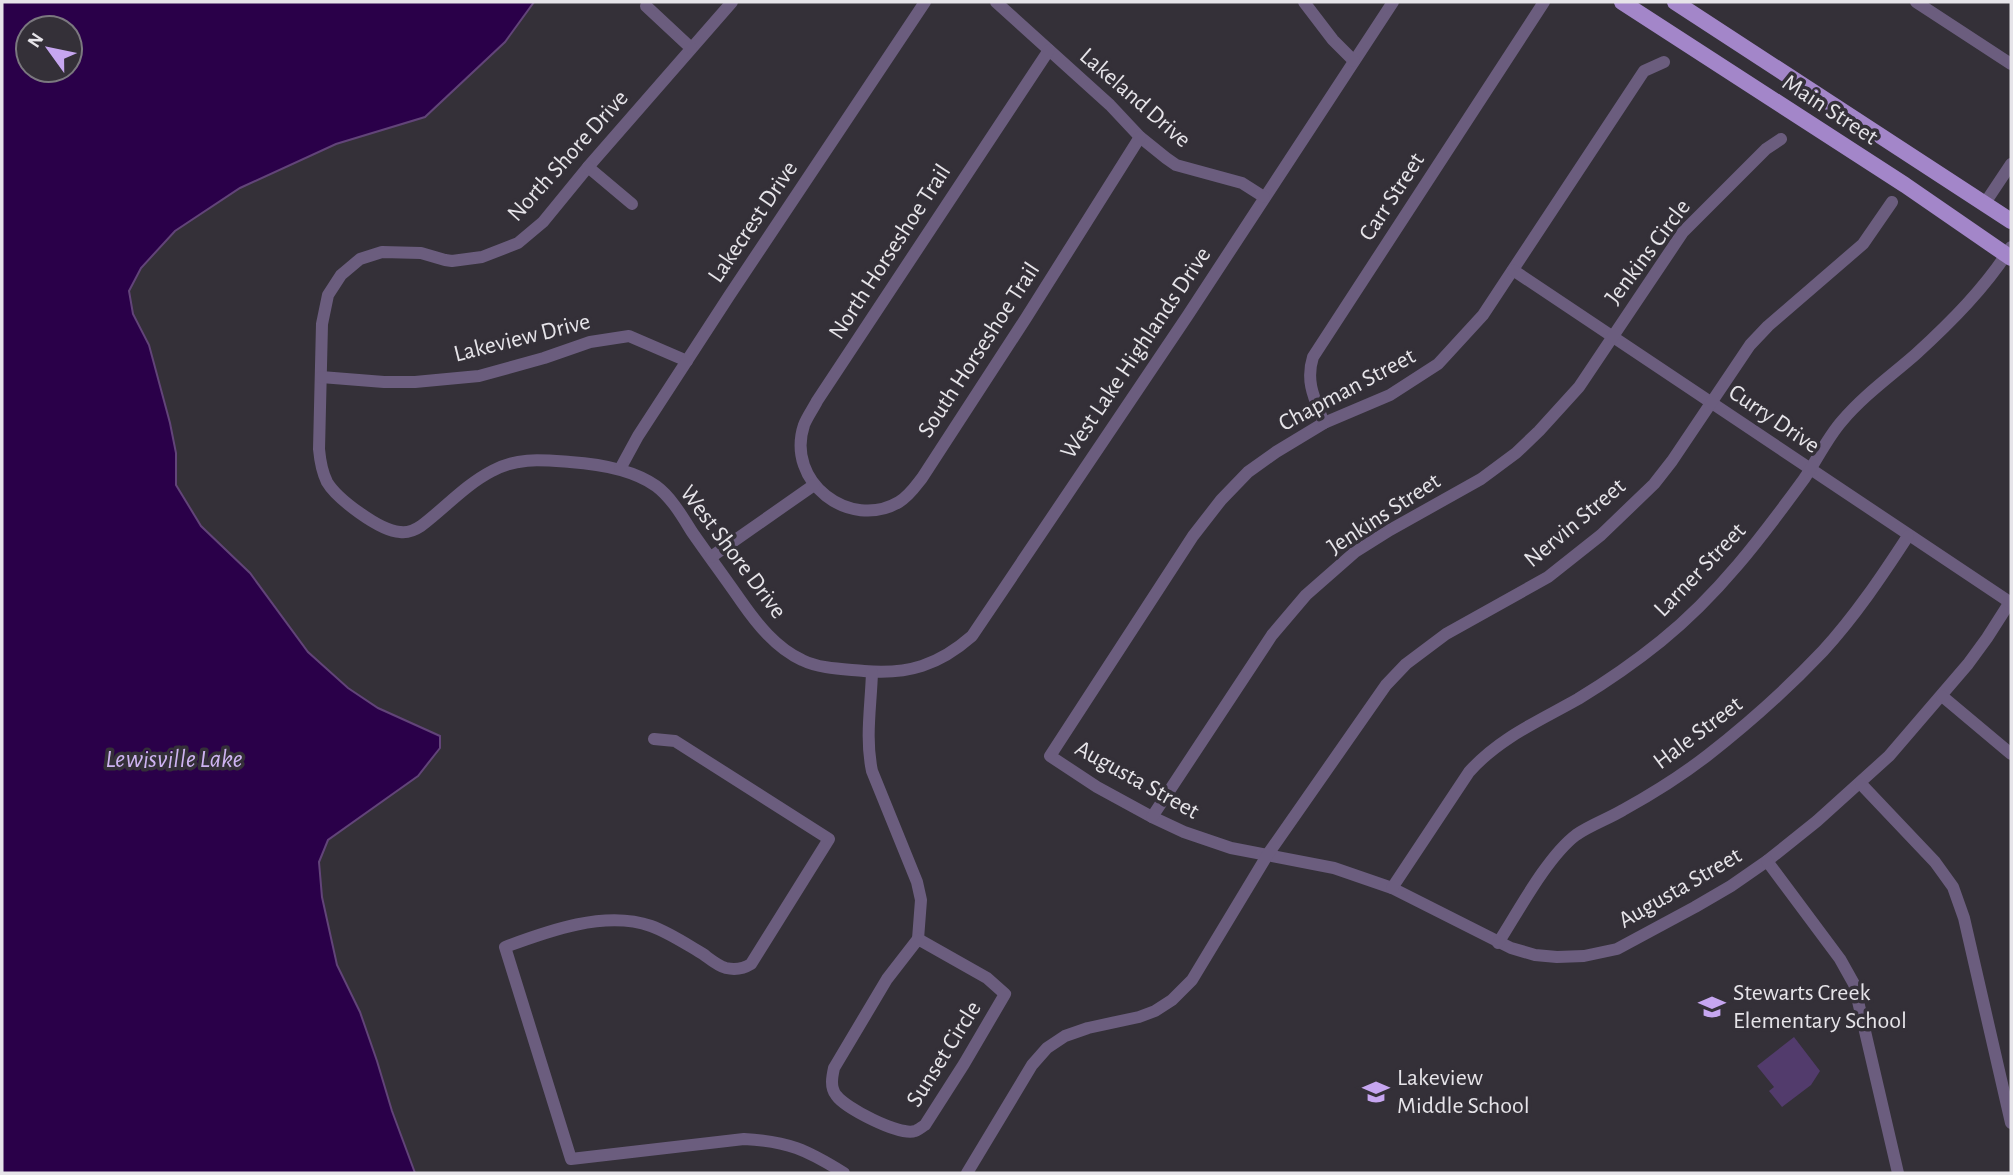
<svg xmlns="http://www.w3.org/2000/svg" width="2013" height="1175" viewBox="0 0 2013 1175" font-family="'Alegreya Sans',sans-serif">
<style>
.green{fill:#523b6c}
.water{fill:#2a0049;stroke:#624479;stroke-width:2;fill-rule:evenodd}
.lines{fill:none;stroke-linecap:round;stroke-linejoin:round}
.minor{stroke:#6b5d7e;stroke-width:12}
.major{stroke:#a386c9;stroke-width:16}
.labels{text-anchor:middle;dominant-baseline:central;stroke-width:7;stroke-linejoin:round;paint-order:stroke}
.street-label{font-size:24px;fill:#e6e4e9;stroke:#343038}
.poi-label{font-size:24px;fill:#e6e4e9;stroke:#343038;text-anchor:start}
.water-label{font-size:26px;font-style:italic;fill:#ceb3f1;stroke:#343038}
</style>
<rect width="100%" height="100%" fill="#343038"/>
<path class="green" d="M1794 1037 1820 1071 1811 1085 1782 1107 1769 1091 1774 1087 1757 1066Z"/>
<path class="water" d="M2 2H534L505 42 425 117 336 144 240 188 175 231 141 268 129 291 133 314 149 345 170 423 176 453V485L201 526 250 573 308 652 348 688 378 708 440 736V748L418 776 328 840 319 862 322 897 337 965 360 1012 377 1061 392 1111 415 1173H2ZM28 28H70V70H28Z"/>
<g class="lines">
<g class="minor">
<path d="M732 2 588 167 543 222 518 243 482 257 452 261 445 260 421 253 382 252 360 259 341 275 328 295 322 324 319 449C320 460 322 472 327 482 337 499 380 531 400 532 407 533 415 530 421 526 445 508 465 485 492 471 517 457 542 460 570 462 599 464 632 469 656 486 671 497 682 516 692 532 708 555 725 578 741 601 757 624 776 648 802 660 820 669 844 669 864 671 908 675 939 665 972 636L1188 315 1393 2"/>
<path d="M996 2 1110 105 1140 137 1166 158 1176 165 1242 183 1264 197"/>
<path d="M1304 2 1333 40 1354 61"/>
<path d="M1916 2 2011 64"/>
<path d="M646 6 691 48"/>
<path d="M1049 50 817 401C813 409 807 417 804 425 785 482 850 531 899 502 909 496 915 487 922 478L1026 318 1140 137"/>
<path d="M1664 62 1644 71 1483 315 1438 364 1390 395 1324 423 1276 452 1248 472 1221 500 1193 536 1050 756 1097 787 1152 817 1184 832 1231 848 1334 868 1392 888 1511 948 1535 955 1557 957 1584 956 1617 949 1695 907 1731 886 1767 861 1817 821 1889 756 1968 664 1987 638 2010 602"/>
<path d="M588 167 632 204"/>
<path d="M1985 203 2011 164"/>
<path d="M1513 270 2011 603"/>
<path d="M321 377 384 382H415L479 376 544 358 590 342 629 336 687 361"/>
<path d="M1324 423C1315 400 1305 382 1313 357L1544 2"/>
<path d="M620 469 638 436 729 296 925 2"/>
<path d="M711 557 814 485"/>
<path d="M872 672C871 706 865 738 872 771L917 882 921 900 918 939"/>
<path d="M1942 696 2011 754"/>
<path d="M654 739 675 741 829 839 751 964C743 969 735 970 726 968 718 966 710 959 703 954 686 944 670 933 651 926 605 910 548 931 505 947L571 1159 744 1139C788 1141 807 1150 844 1173"/>
<path d="M1861 784 1935 862 1953 887 1964 918 2011 1123"/>
<path d="M1152 817 1272 635 1306 595 1355 552 1390 530 1481 479 1516 453 1539 431 1579 387 1683 232 1766 149 1781 139"/>
<path d="M1767 861 1840 959 1854 984 1898 1173"/>
<path d="M1392 888 1469 772C1499 738 1539 721 1578 699 1606 682 1635 662 1661 641 1718 595 1761 538 1804 479 1817 460 1827 438 1842 421 1864 395 1891 376 1916 354 1951 322 1986 287 2011 247"/>
<path d="M918 939 987 978 1005 994 964 1064 925 1125C923 1126 917 1131 915 1131 899 1136 845 1108 836 1095 830 1087 832 1077 834 1068L887 979Z"/>
<path d="M1498 943C1518 912 1547 857 1576 835 1590 825 1608 819 1623 810 1652 794 1681 776 1708 755 1749 723 1787 689 1823 651 1855 616 1882 576 1908 536"/>
<path d="M967 1173 1032 1065 1047 1048 1065 1036 1088 1028 1139 1017 1155 1011 1172 1000 1192 980 1268 854 1386 685 1406 664 1446 634 1548 577 1601 535 1654 484 1672 461 1750 345 1768 326 1863 244 1892 202"/>
</g>
<g class="major">
<path d="M1622 2 1905 185 2011 258"/>
<path d="M1675 2 2011 221"/>
</g>
</g>
<defs>
<g id="school-bare" transform="scale(2.1)"><path d="M0-5L7-2L0 1L-7-2ZM-4 1L0 2.5L4 1V4Q0 6-4 4Z" fill="#c6a6f0" stroke="#343038" stroke-width="2.5" paint-order="stroke"/></g>
</defs>
<g fill-rule="evenodd">
<use href="#school-bare" x="1712" y="1007"/>
<use href="#school-bare" x="1376" y="1092"/>
</g>
<g class="labels">
<g class="street-label">
<text transform="translate(1135 98) rotate(41)">Lakeland Drive</text>
<text transform="translate(1830 110) rotate(33)">Main Street</text>
<text transform="translate(568 156) rotate(-48)">North Shore Drive</text>
<text transform="translate(1392 197) rotate(-57)">Carr Street</text>
<text transform="translate(753 222) rotate(-56)">Lakecrest Drive</text>
<text transform="translate(890 252) rotate(-57)">North Horseshoe Trail</text>
<text transform="translate(1648 252) rotate(-53)">Jenkins Circle</text>
<text transform="translate(522 338) rotate(-14)">Lakeview Drive</text>
<text transform="translate(979 350) rotate(-57)">South Horseshoe Trail</text>
<text transform="translate(1136 353) rotate(-56)">West Lake Highlands Drive</text>
<text transform="translate(1347 390) rotate(-28)">Chapman Street</text>
<text transform="translate(1774 419) rotate(34)">Curry Drive</text>
<text transform="translate(1384 514) rotate(-33)">Jenkins Street</text>
<text transform="translate(1575 523) rotate(-40)">Nervin Street</text>
<text transform="translate(733 552) rotate(53)">West Shore Drive</text>
<text transform="translate(1700 570) rotate(-46)">Larner Street</text>
<text transform="translate(1698 733) rotate(-37)">Hale Street</text>
<text transform="translate(1137 780) rotate(29)">Augusta Street</text>
<text transform="translate(1680 888) rotate(-30)">Augusta Street</text>
<text transform="translate(944 1054) rotate(-58)">Sunset Circle</text>
</g>
<g class="poi-label">
<text x="1733" y="993">Stewarts Creek<tspan x="1733" dy="28">Elementary School</tspan></text>
<text x="1397" y="1078">Lakeview<tspan x="1397" dy="28">Middle School</tspan></text>
</g>
<g class="water-label">
<text x="174" y="759">Lewisville Lake</text>
</g>
</g>
<rect width="2013" height="1175" fill="none" stroke="#e6e4e9" stroke-width="7"/>
<g transform="translate(49 49) rotate(303)"><circle r="33" fill="#343038" stroke="#7b787f" stroke-width="2"/>
<path d="M0-5L12 26L0 18L-12 26Z" fill="#c6a6f0"/>
<text y="-10" font-size="19" font-weight="bold" text-anchor="middle" fill="#e6e4e9">N</text>
</g>
</svg>
